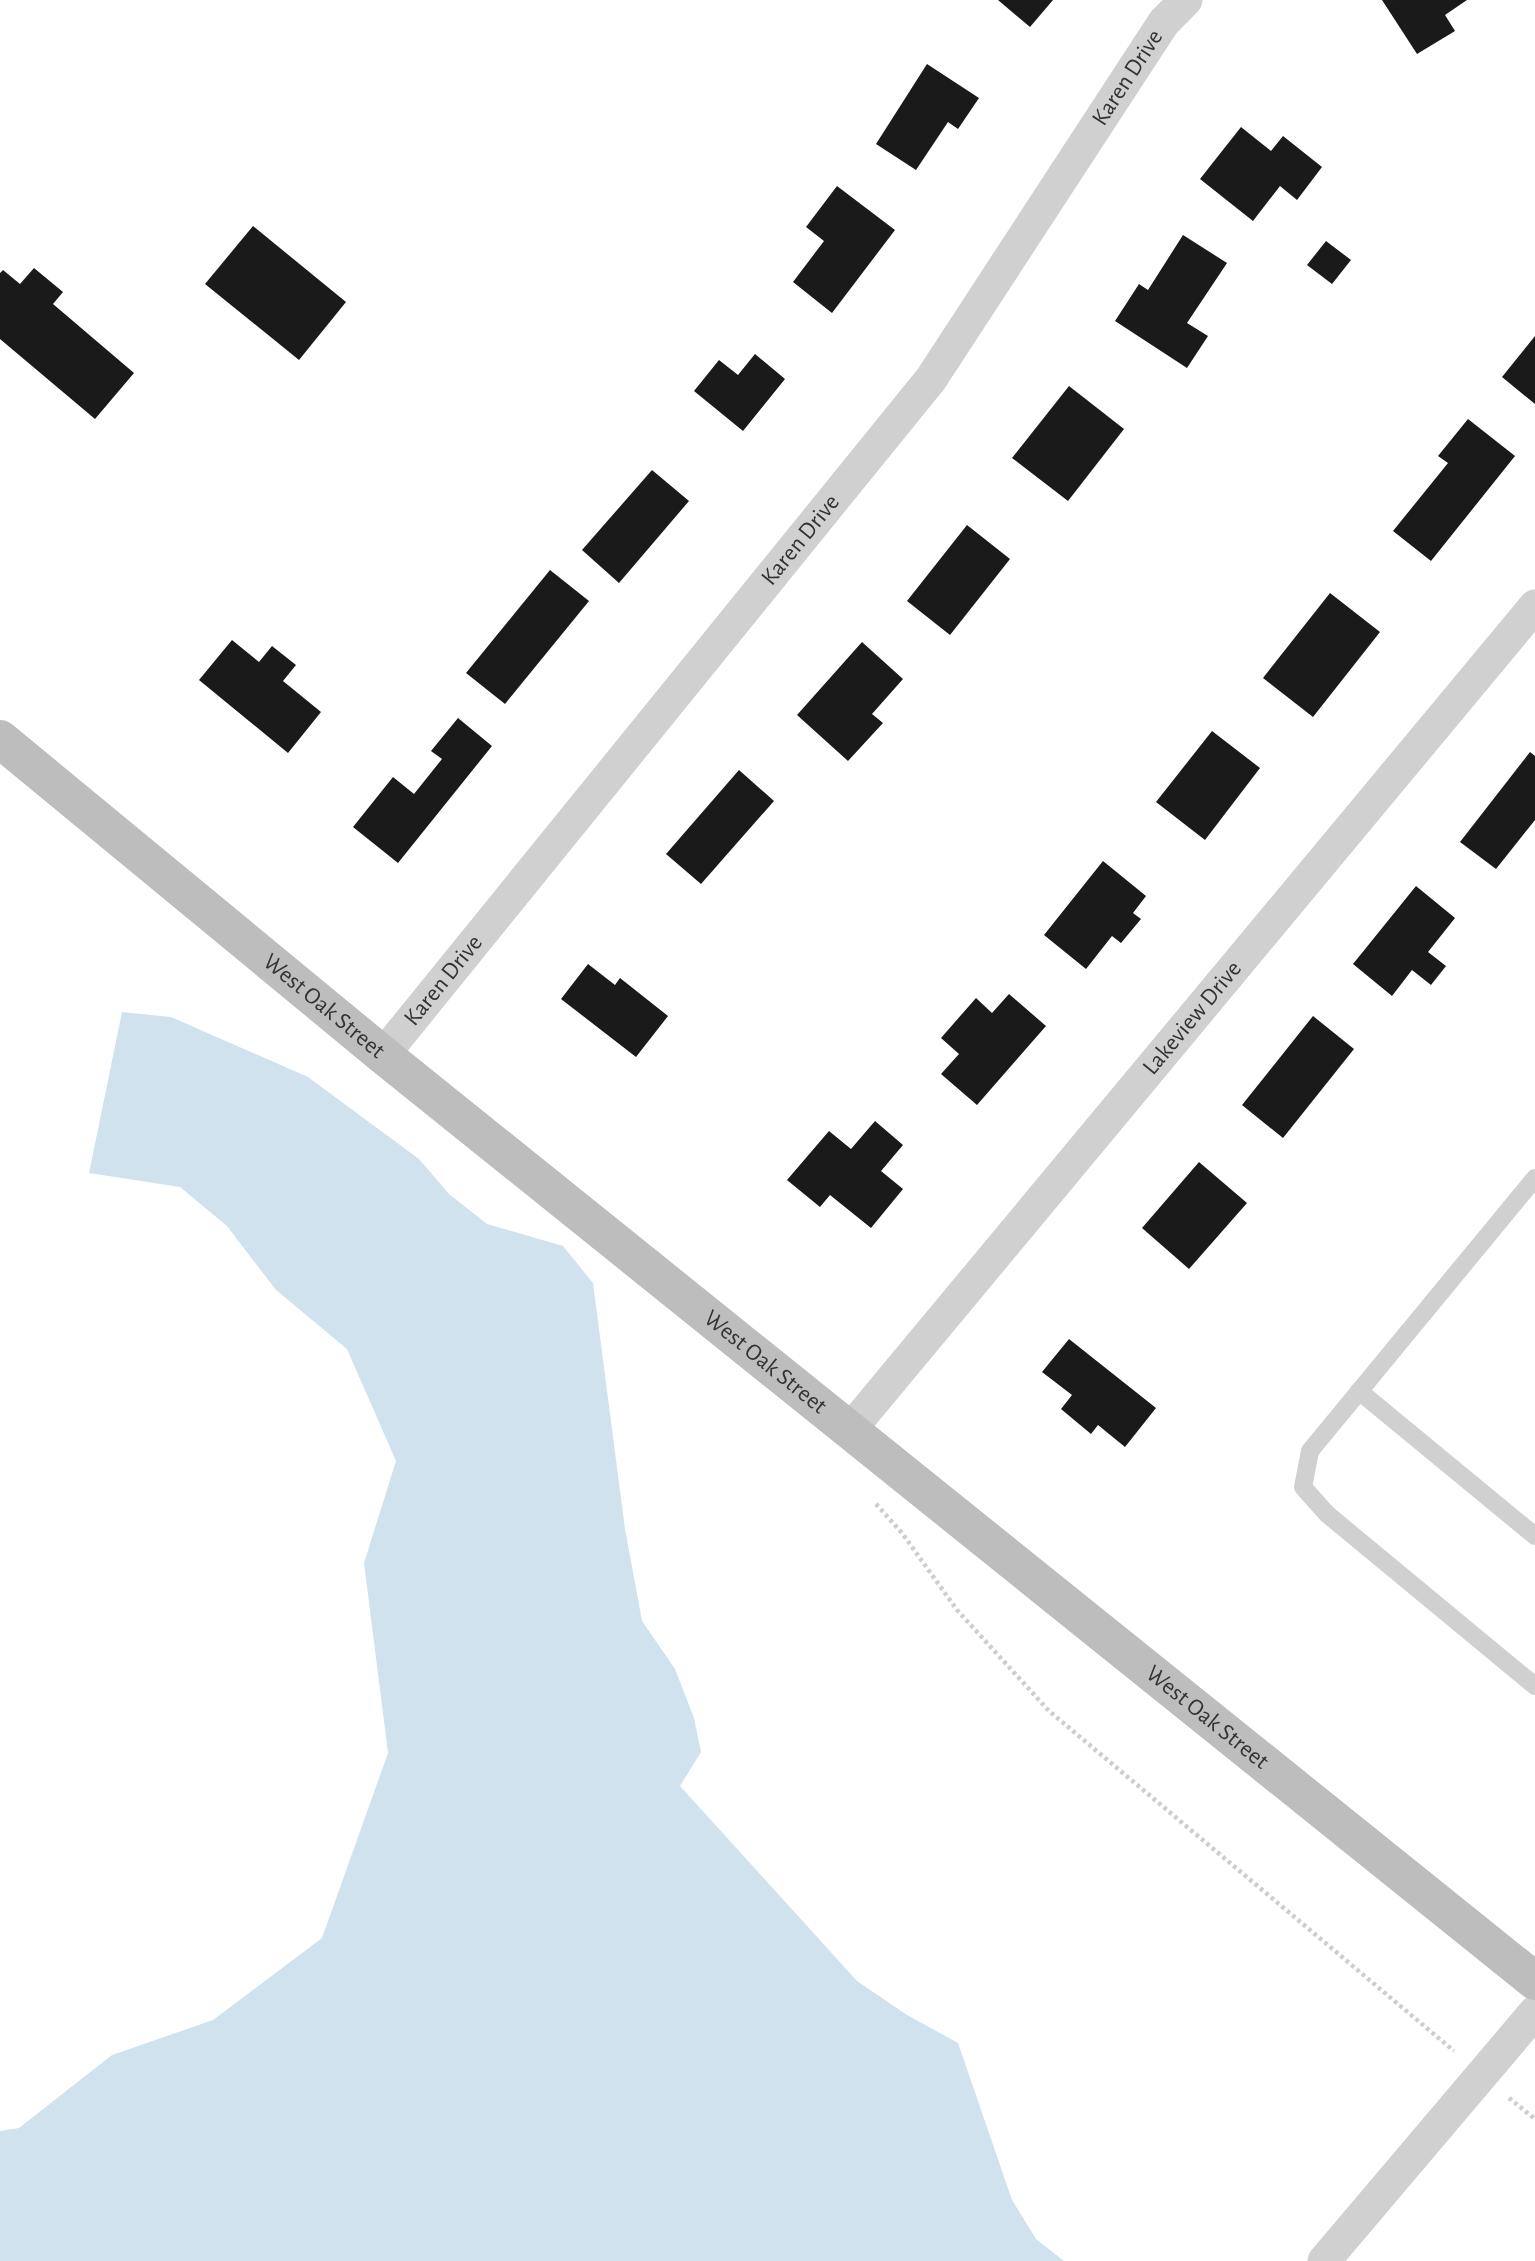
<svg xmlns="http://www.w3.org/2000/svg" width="1535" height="2261" viewBox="0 0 1535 2261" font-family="'Alegreya Sans',sans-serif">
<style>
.water{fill:#cfe2ee}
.building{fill:#1a1a1a}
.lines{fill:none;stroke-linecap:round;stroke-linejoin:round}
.path{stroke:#cdcdcd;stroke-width:4.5;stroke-dasharray:3.5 3.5;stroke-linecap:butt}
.lane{stroke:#d0d0d0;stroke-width:18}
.street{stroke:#d0d0d0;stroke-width:33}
.secondary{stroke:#bdbdbd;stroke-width:38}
.labels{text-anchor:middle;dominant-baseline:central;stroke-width:7;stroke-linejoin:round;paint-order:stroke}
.street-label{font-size:24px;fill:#333;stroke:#fff}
</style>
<rect width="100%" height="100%" fill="#fff"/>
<path class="water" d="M122 1012 171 1017 308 1077 419 1159 449 1194 487 1224 563 1246 593 1283 625 1529 642 1621 675 1669 694 1718 701 1752 680 1786 857 1981 907 2015 958 2043 1012 2200 1036 2239 1064 2261H0V2131L19 2128 112 2055 213 2020 322 1938 388 1753 364 1563 396 1461 347 1349 276 1290 227 1226 180 1187 89 1173Z"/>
<g class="building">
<path d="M998 0H1053L1030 27Z"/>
<path d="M1382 0H1467L1445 15 1455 31 1417 54Z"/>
<path d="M927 64 979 98 958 129 948 122 916 170 876 144Z"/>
<path d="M1241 127 1271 151 1283 136 1322 167 1297 200 1280 186 1253 221 1200 179Z"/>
<path d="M837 186 895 230 832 313 793 282 824 241 806 227Z"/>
<path d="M253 226 346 302 299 360 205 284Z"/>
<path d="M1183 235 1227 263 1187 323 1208 336 1187 368 1115 321 1139 284 1148 290Z"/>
<path d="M1326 241 1351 260 1332 284 1307 265Z"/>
<path d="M34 268 63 292 53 304 134 373 95 419 0 339V273L3 270 20 284Z"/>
<path d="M1535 336V404L1502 377Z"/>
<path d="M755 354 785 379 743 431 694 391 719 360 738 375Z"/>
<path d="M1069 386 1124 429 1068 501 1012 458Z"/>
<path d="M1468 419 1515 456 1431 561 1393 531 1448 463 1438 456Z"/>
<path d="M652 470 689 501 619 583 582 550Z"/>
<path d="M967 525 1010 559 950 635 907 601Z"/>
<path d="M550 570 589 601 505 704 466 673Z"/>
<path d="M1330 593 1380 632 1313 717 1263 678Z"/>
<path d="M232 640 259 662 272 646 296 665 283 681 321 712 288 753 199 680Z"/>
<path d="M862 642 903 679 872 714 883 723 848 761 797 715Z"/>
<path d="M458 718 492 746 398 863 353 827 393 777 414 794 442 759 431 751Z"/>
<path d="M1212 731 1260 768 1205 840 1156 802Z"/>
<path d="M1530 752 1535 756V820L1496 869 1460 842Z"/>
<path d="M739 770 774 801 701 884 666 854Z"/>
<path d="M1103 861 1146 896 1133 913 1141 919 1121 943 1112 936 1086 969 1044 935Z"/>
<path d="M1416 886 1455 918 1428 952 1446 966 1431 985 1412 970 1392 996 1353 964Z"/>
<path d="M588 964 615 985 620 978 668 1016 636 1057 561 999Z"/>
<path d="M1009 994 1046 1026 977 1105 941 1074 959 1054 941 1038 976 998 992 1013Z"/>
<path d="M1313 1016 1354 1049 1283 1138 1242 1105Z"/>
<path d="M875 1121 903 1145 881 1171 903 1189 871 1228 830 1195 820 1207 787 1180 829 1131 851 1149Z"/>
<path d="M1199 1162 1247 1203 1189 1269 1142 1228Z"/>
<path d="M1069 1339 1156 1408 1125 1447 1098 1425 1091 1434 1061 1409 1072 1395 1042 1372Z"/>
</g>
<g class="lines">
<g class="path">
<path d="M876 1504 902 1533 957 1610 1049 1711 1454 2051"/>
<path d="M1509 2098 1535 2119"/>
</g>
<g class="lane">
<path d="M1535 1178 1310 1451 1303 1487 1327 1514 1535 1686"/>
<path d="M1359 1391 1535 1536"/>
</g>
<g class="street">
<path id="s1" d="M383 1055 931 379 1164 22 1186 0"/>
<path id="s2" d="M849 1431 1535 606"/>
<path d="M1324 2261 1535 2012"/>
</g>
<path class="secondary" id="s3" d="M0 739 383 1055 1535 1981"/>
</g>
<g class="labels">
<g class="street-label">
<text stroke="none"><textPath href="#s1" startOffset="1230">Karen Drive</textPath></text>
<text stroke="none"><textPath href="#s1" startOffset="663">Karen Drive</textPath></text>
<text stroke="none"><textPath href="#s1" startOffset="96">Karen Drive</textPath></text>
<text stroke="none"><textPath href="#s3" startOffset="420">West Oak Street</textPath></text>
<text stroke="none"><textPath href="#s2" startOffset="537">Lakeview Drive</textPath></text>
<text stroke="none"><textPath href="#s3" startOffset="987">West Oak Street</textPath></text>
<text stroke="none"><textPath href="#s3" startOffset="1554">West Oak Street</textPath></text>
</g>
</g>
</svg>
